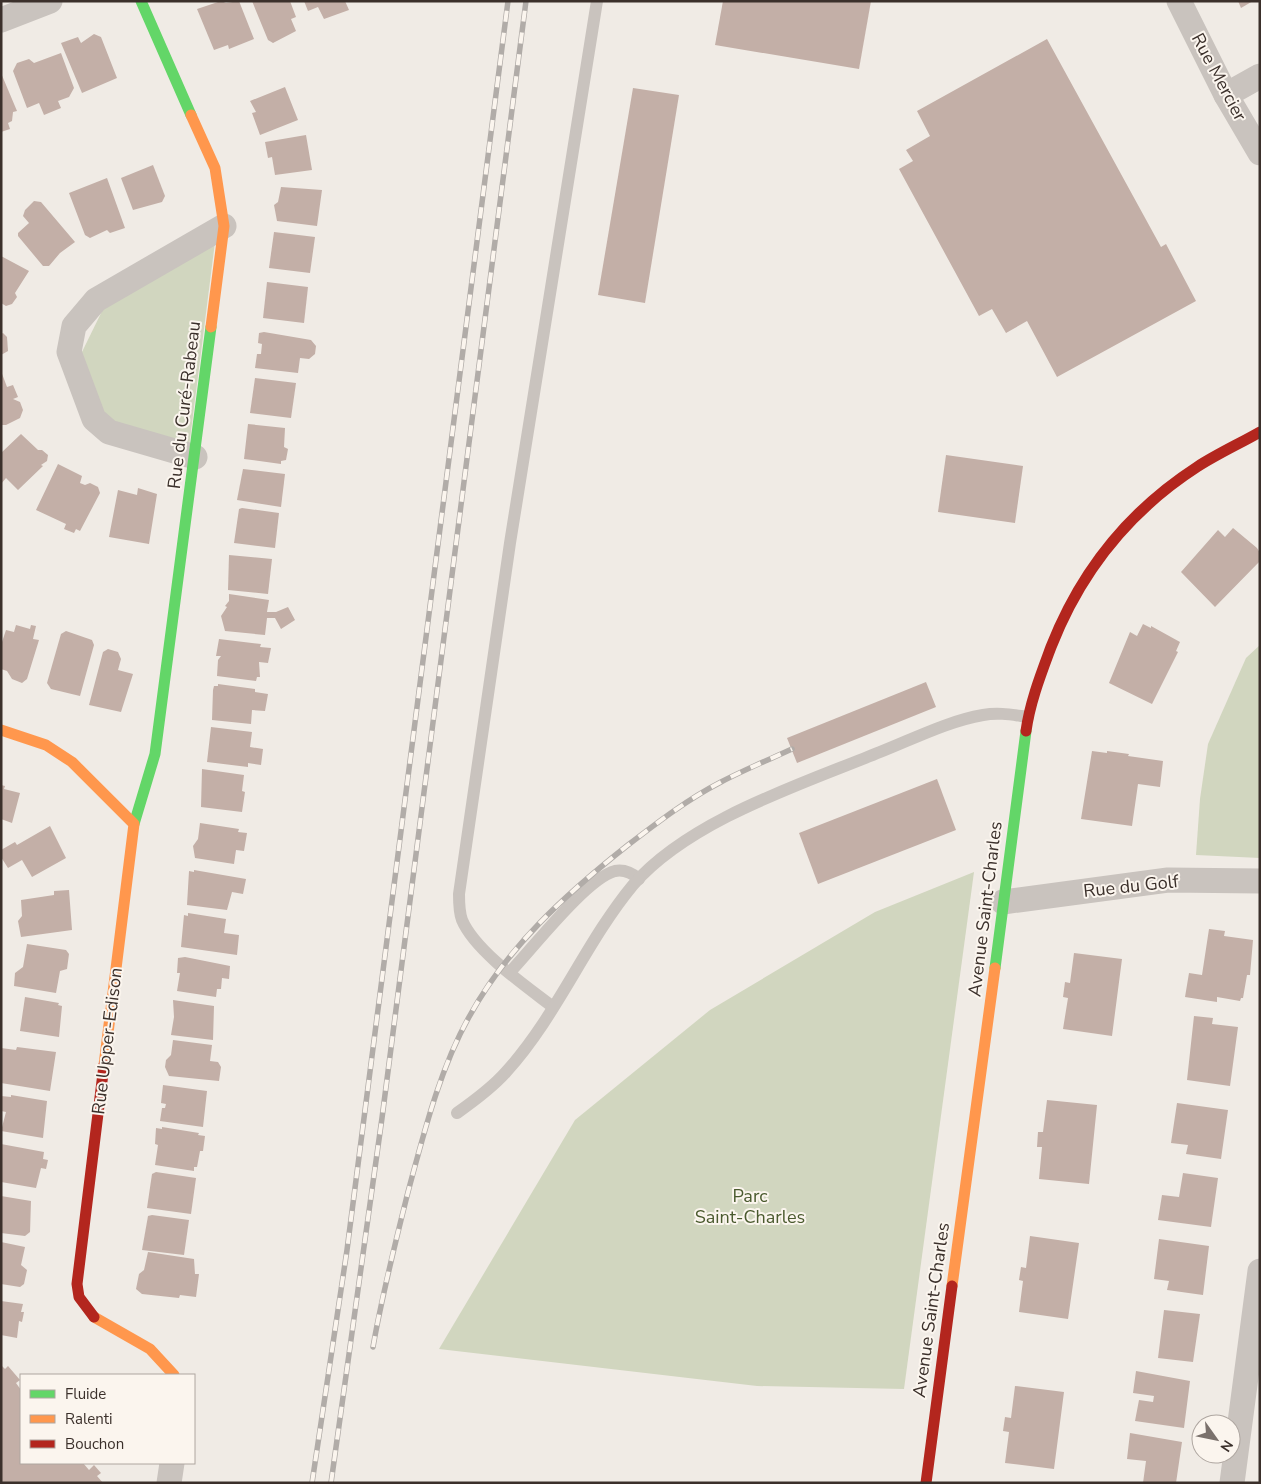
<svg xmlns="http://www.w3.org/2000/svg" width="1261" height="1484" viewBox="0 0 1261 1484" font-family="'Nunito Sans',sans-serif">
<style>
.green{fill:#d1d6bf}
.building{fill:#c3afa7}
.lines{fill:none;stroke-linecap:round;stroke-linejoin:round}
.lane{stroke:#c9c3be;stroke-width:12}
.street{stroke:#c9c3be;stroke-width:25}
.fast{stroke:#63d668;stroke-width:11}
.slow{stroke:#ff974d;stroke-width:11}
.jam{stroke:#b3261e;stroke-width:11}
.rail-casing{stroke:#b1aca8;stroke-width:5.5}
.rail{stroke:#fbf5ee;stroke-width:4;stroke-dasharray:11;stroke-linecap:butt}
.labels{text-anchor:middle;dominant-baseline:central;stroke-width:4;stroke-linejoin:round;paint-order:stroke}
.street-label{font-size:18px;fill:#3b302b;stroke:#fbf5ee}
.park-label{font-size:18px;fill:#4a5a2e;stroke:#fbf5ee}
</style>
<rect width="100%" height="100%" fill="#f0ebe5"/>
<g class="green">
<path d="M215 242 189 447 106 423 80 356 105 305Z"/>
<path d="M1260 645V858L1196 855 1200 799 1208 744 1246 658Z"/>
<path d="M974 872 904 1389 757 1386 439 1349 575 1120 710 1010 875 912Z"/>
</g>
<g class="building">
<path d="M221 1 226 3 239 1 254 39 229 49 228 45 214 50 197 9Z"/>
<path d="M252 1H290L296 17 291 19 296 31 273 43 268 40Z"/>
<path d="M304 1H345L349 10 324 19 318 7 308 11Z"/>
<path d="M723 1H871L859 69 715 45Z"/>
<path d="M1238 1H1253L1241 8Z"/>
<path d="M94 34 101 37 117 78 82 93 61 43 78 37 81 43Z"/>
<path d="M1047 39 1161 247 1166 244 1196 301 1057 377 1027 321 1006 333 992 309 979 316 899 169 913 161 906 150 930 136 917 111Z"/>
<path d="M61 53 74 88 69 97 58 101 61 108 44 115 39 103 27 108 13 71 17 63 29 59 34 63Z"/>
<path d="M1 73 17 111 13 112 12 121 8 123 10 129 1 132Z"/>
<path d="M285 87 298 120 260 135 252 113 256 112 250 101Z"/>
<path d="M633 88 679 95 645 303 598 295Z"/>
<path d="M306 135 312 170 275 175 272 157 268 158 265 142Z"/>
<path d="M153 165 165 196 162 202 133 210 121 178Z"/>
<path d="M107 178 125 228 110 233 107 230 90 238 85 235 69 193Z"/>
<path d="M281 187 322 190 317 226 277 221 274 205 278 202Z"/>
<path d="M34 201 41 202 75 242 60 253 49 266H43L18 236V233L29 223 23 216 25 210Z"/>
<path d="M274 232 315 237 310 273 269 268Z"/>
<path d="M1 256 29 271 15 293 17 297 12 304 6 306 1 303Z"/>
<path d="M267 282 308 287 304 323 263 318Z"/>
<path d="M264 332 311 340 316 346 315 354 309 359 300 358 298 373 255 368 257 354H261L262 344 258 343 259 333Z"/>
<path d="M3 333 7 337 8 351 1 355V334Z"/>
<path d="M1 371 7 387 13 385 18 397 13 399 20 402 23 410 20 418 6 425H1Z"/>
<path d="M255 378 296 383 291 418 250 413Z"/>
<path d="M248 424 285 428 284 447 288 449 286 460 281 461V464L244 459Z"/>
<path d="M21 434 38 450H42L48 455 47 461 41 465 43 466 18 490 6 478 1 484V453Z"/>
<path d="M946 455 1023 466 1015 523 938 512Z"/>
<path d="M58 464 82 476 80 483 85 485 90 483 98 487 100 493 80 531 76 529 74 533 64 529 66 524 36 510Z"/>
<path d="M243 469 285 474 281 507 237 500Z"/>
<path d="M138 488 157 494 149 544 109 537 118 490 137 495Z"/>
<path d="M242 508 279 513 275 548 234 543 239 509Z"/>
<path d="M1233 528 1257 548 1260 553V561L1215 607 1181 572 1218 530 1225 537Z"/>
<path d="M229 555 272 559 268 594 228 590Z"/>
<path d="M229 594 269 600 267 612H276L288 607 295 620 281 629 275 618H267L265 635 225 631 221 616 227 607 225 606 229 601Z"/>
<path d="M1143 624 1151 628V626L1180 642 1176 651 1178 652 1152 704 1109 683 1130 632 1137 636Z"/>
<path d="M16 625 30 629 31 625 36 626 33 639 39 640 27 679 22 683 12 679 7 671 1 669V645L6 630 14 632Z"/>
<path d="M66 631 92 640 94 645 80 696 51 689 47 683 61 634Z"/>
<path d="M219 639 261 644 260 647 271 648 268 663 259 662 260 677H257L256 681 217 676 218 660 221 656H216Z"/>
<path d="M108 649 118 652 121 659 118 670 133 674 121 712 89 705 103 652Z"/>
<path d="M926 682 936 707 797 763 787 738Z"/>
<path d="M218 684 255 689V692L268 694 265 711 252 710 251 724 212 720 213 690 214 686H218Z"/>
<path d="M211 727 252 732 250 747 263 749 261 765 248 763V767L207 762Z"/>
<path d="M1092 751 1107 753V751L1129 754 1128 756 1163 761 1160 787 1138 784 1132 826 1081 819Z"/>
<path d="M202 769 244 775 242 791 245 792 242 812 201 807Z"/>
<path d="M937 779 956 830 818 884 799 833Z"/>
<path d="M1 785 5 786 4 789 20 793 12 823 1 819Z"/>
<path d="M200 823 239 829 238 832 247 833 244 851 236 850 234 864 195 858 193 846 198 839Z"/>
<path d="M50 826 66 858 32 877 22 860 8 868 1 857V850L15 842 17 845Z"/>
<path d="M194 870 246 879 243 894 232 892 227 910 187 905 189 871 194 872Z"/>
<path d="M69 890 72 930 21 937 18 921 22 916 21 900 54 895V891Z"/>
<path d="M188 913 226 919 224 933 239 935 237 955 181 947 184 915 188 916Z"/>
<path d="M1209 929 1225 931 1224 936 1253 940 1250 975H1247L1243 998H1241L1240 1001 1217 997V1002L1185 997 1189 973 1202 975Z"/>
<path d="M27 944 66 950 69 954 67 969 60 971 56 993 14 986 15 973 23 967Z"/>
<path d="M1074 953 1122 959 1112 1036 1063 1029 1068 998 1063 997 1065 982 1070 983Z"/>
<path d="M185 957 230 966 229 979 222 978 221 989H217L216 997 177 991 180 973H177L178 958Z"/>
<path d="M25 997 59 1003 58 1005 62 1006 59 1037 20 1031Z"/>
<path d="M173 1000 214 1006 213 1040 171 1035 174 1017Z"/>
<path d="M1194 1016 1213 1018 1212 1024 1238 1027 1230 1086 1187 1080Z"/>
<path d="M173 1040 212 1045 210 1061 218 1062 221 1067 219 1081 169 1076 165 1067 166 1060 171 1055Z"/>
<path d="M17 1047 56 1052 50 1091 1 1083V1048L16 1050Z"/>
<path d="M163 1085 207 1091 203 1127 160 1121 162 1108H165L166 1104 161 1103Z"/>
<path d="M11 1095 47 1101 43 1138 1 1131 6 1112 1 1111V1096L11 1097Z"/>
<path d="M1047 1100 1097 1105 1089 1184 1039 1179 1042 1147H1037L1038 1132H1043Z"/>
<path d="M1177 1103 1228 1110 1221 1159 1186 1154 1188 1145 1171 1143Z"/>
<path d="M162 1127 199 1133 198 1135 205 1136 203 1151H200L197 1167H194V1171L155 1165 158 1145 155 1144 156 1128 162 1129Z"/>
<path d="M1 1144 44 1152 43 1159 48 1160 46 1169 41 1168 36 1188 1 1182Z"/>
<path d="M156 1172 196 1178 191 1214 147 1208 152 1174Z"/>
<path d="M1183 1173 1218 1178 1211 1227 1158 1220 1162 1195 1179 1197Z"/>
<path d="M1 1196 31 1201 30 1232 25 1236 1 1233Z"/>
<path d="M152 1215 189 1220 184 1255 142 1250 148 1216Z"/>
<path d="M1030 1236 1079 1243 1068 1319 1019 1312 1023 1281 1019 1280 1021 1267 1026 1268Z"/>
<path d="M1159 1239 1209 1246 1203 1295 1167 1290 1169 1281 1154 1279Z"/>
<path d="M1 1242 25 1247 21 1265 27 1270 24 1284 20 1287 1 1284Z"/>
<path d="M148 1252 194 1259 195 1274H199L196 1297 180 1295 179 1298 142 1294 136 1289 139 1274 144 1270Z"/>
<path d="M1 1301 23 1304 21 1312H24L22 1322 19 1321 17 1338 1 1335Z"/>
<path d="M1164 1310 1200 1314 1193 1362 1158 1358Z"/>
<path d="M1 1365 5 1369 8 1366 20 1380 16 1383 21 1390V1463H83L89 1470 94 1465 101 1473 97 1476 103 1483H1Z"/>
<path d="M1136 1371 1190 1381 1184 1428 1135 1421 1139 1400 1153 1402 1154 1396 1133 1393Z"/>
<path d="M1015 1386 1064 1392 1054 1469 1005 1463 1009 1432 1003 1431 1005 1417 1011 1418Z"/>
<path d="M1130 1433 1182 1442 1176 1483H1143L1146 1461 1127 1459Z"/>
</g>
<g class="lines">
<g class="lane">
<path d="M510 972C532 949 587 878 615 871 625 869 632 873 639 879"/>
<path d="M553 1007C527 987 475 951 462 920 459 912 459 903 459 894L510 543 597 1"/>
<path d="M457 1113C474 1101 492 1088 506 1072 557 1016 585 943 633 885 689 820 802 784 880 752 913 739 948 721 983 715 999 712 1013 715 1028 717"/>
</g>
<g class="street">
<path d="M1179 1 1226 95 1260 153"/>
<path d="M1 20 50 1"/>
<path d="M1226 95 1260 76"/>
<path d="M195 457 109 432 94 419 69 352 74 326 96 300 224 226"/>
<path d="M1003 902 1168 880 1260 881"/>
<path d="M169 1483 172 1463"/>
<path d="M1232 1483 1260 1271"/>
</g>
<g class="fast">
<path d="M141 1 191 115"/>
<path d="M134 824 155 754 211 327"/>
<path d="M995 968 1026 731"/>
</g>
<g class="slow">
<path d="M191 115 215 168 224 226 211 327"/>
<path d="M1 730 46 745 72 762 134 824 104 1065"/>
<path d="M952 1286 995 968"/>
<path d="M94 1317 150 1349 174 1375"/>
</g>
<g class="jam">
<path d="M1026 731C1030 702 1041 674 1051 647 1080 573 1129 511 1197 467 1217 454 1239 444 1260 432"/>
<path d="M94 1317 79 1297 77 1284 104 1065"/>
<path d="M926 1483 952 1286"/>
</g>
<g class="rail-casing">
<g id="rail">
<path d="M373 1347C382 1295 395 1244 408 1192 424 1133 439 1071 469 1017 508 946 566 894 628 845 658 822 688 799 721 782 744 770 768 760 792 749"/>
<path d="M312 1483 347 1250 508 1"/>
<path d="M331 1483 382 1118 526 1"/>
</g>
</g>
<use href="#rail" class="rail"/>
</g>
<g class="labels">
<g class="street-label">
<text transform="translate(1219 77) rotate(62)">Rue Mercier</text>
<text transform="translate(184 405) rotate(-83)">Rue du Curé-Rabeau</text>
<text transform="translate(1131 886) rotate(-6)">Rue du Golf</text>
<text transform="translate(985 909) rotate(-83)">Avenue Saint-Charles</text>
<text transform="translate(107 1041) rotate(-83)">Rue Upper-Edison</text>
<text transform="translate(931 1310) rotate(-82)">Avenue Saint-Charles</text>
</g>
<g class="park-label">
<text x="750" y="1196">Parc<tspan x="750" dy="21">Saint-Charles</tspan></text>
</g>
</g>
<rect width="1261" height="1484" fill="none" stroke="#3b302b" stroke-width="5"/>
<rect x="20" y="1374" width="175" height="90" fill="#fbf5ee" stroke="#aea6a0"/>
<rect x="30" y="1390" width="25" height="8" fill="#63d668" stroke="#aea6a0"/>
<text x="65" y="1399" font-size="15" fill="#3b302b">Fluide</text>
<rect x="30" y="1415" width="25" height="8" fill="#ff974d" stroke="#aea6a0"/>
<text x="65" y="1424" font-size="15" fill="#3b302b">Ralenti</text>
<rect x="30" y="1440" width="25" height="8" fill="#b3261e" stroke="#aea6a0"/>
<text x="65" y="1449" font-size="15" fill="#3b302b">Bouchon</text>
<g transform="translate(1216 1439) rotate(123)"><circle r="24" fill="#fbf5ee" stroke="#aea6a0"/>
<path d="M0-4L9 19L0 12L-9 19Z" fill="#7a716c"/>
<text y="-8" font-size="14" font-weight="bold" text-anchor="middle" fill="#3b302b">N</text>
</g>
</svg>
